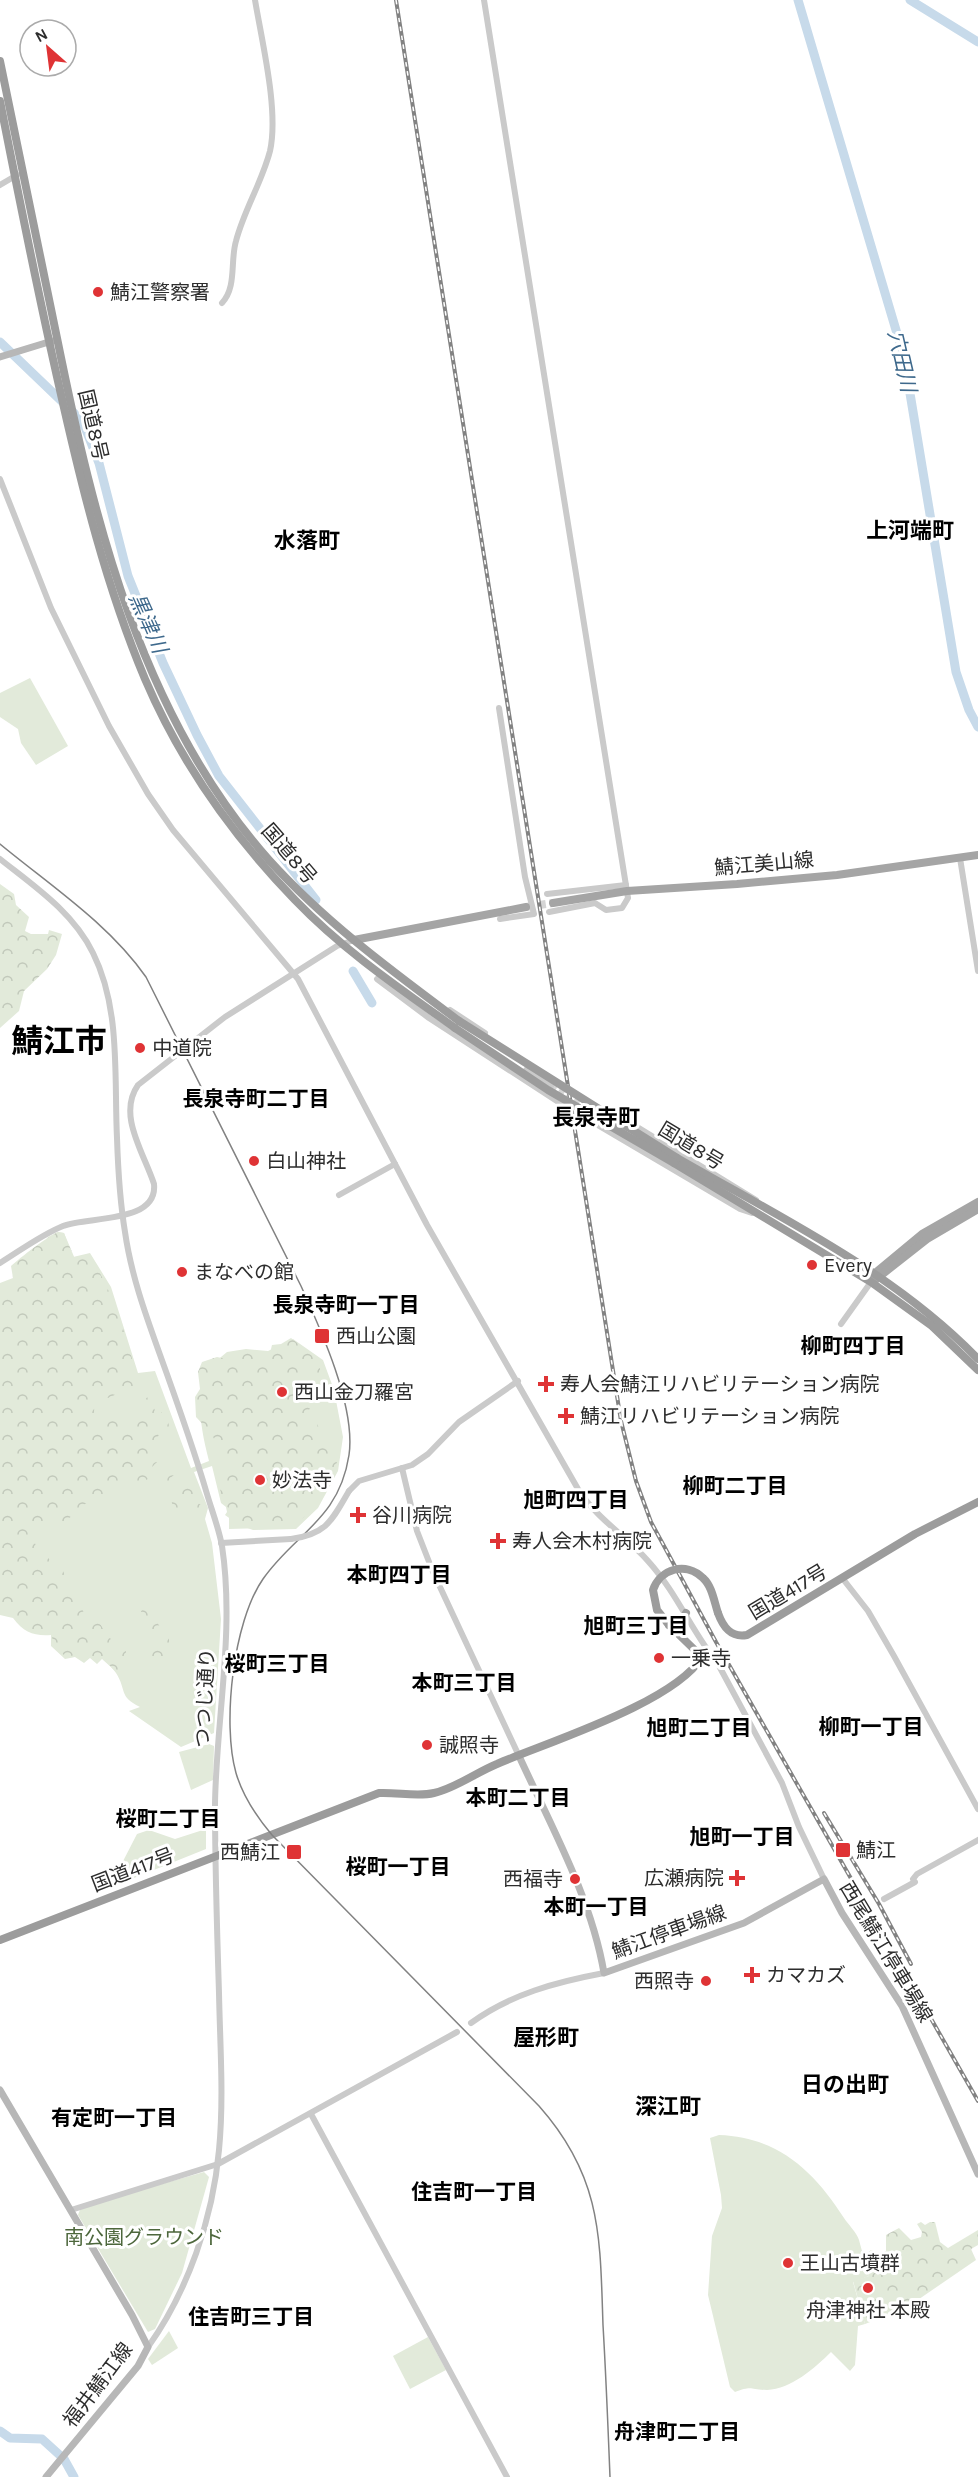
<svg xmlns="http://www.w3.org/2000/svg" width="978" height="2477" viewBox="0 0 978 2477" font-family="Karla,'Noto Sans JP',sans-serif">
<style>
.green{fill:#e2eada}
.forest{fill:url(#forest-crowns)}
.lines{fill:none;stroke-linecap:round;stroke-linejoin:round}
.river{stroke:#c7daea;stroke-width:9}
.tertiary-tunnel{stroke:#d5d5d5;stroke-width:6;stroke-dasharray:6 3;stroke-linecap:butt}
.primary-tunnel{stroke:#d5d5d5;stroke-width:8;stroke-dasharray:8 4;stroke-linecap:butt}
.tertiary{stroke:#cacaca;stroke-width:6}
.secondary{stroke:#b7b7b7;stroke-width:7}
.primary{stroke:#a5a5a5;stroke-width:8}
.trunk{stroke:#9c9c9c;stroke-width:8}
.tram{stroke:#828282;stroke-width:1.5}
.rail-casing{stroke:#828282;stroke-width:4}
.rail{stroke:#fff;stroke-width:1.5;stroke-dasharray:4.5;stroke-linecap:butt}
.tertiary-bridge{stroke:#cacaca;stroke-width:6}
.trunk-bridge{stroke:#9c9c9c;stroke-width:8}
.poi-dot{fill:#df3335;stroke:#fff;stroke-width:2}
.labels{text-anchor:middle;dominant-baseline:central;stroke-width:6;stroke-linejoin:round;paint-order:stroke}
.poi-label{font-size:20px;fill:#2d2d2d;stroke:#fff;text-anchor:start}
.street-label{font-size:20px;fill:#2d2d2d;stroke:#fff}
.park-label{font-size:20px;fill:#4d673c;stroke:#fff}
.water-label{font-size:21px;font-style:italic;fill:#3e698c;stroke:#fff}
.neighbourhood-label{font-size:21px;font-weight:bold;fill:#000;stroke:#fff}
.quarter-label{font-size:22px;font-weight:bold;fill:#000;stroke:#fff}
.town-label{font-size:32px;font-weight:bold;fill:#000;stroke:#fff}
</style>
<defs>
<pattern id="forest-crowns" width="20" height="18" patternUnits="userSpaceOnUse" patternTransform="scale(1.5)"><rect width="20" height="18" fill="#e2eada"/><path d="M2 6a3 3 0 1 1 6 0M12 15a3 3 0 1 1 6 0" fill="none" stroke="#c2c9bb"/></pattern>
</defs>
<rect width="100%" height="100%" fill="#fff"/>
<g class="green">
<path d="M30 678 68 746 36 765 21 743 18 729 0 717V693Z"/>
<path d="M58 1232 64 1233 73 1257 90 1253 111 1287 138 1373 155 1371 191 1468 209 1461C200 1426 198 1408 203 1372L227 1352 246 1349 268 1351 293 1339 323 1360 334 1390 343 1437 338 1471 318 1508 296 1529 253 1530 239 1525 225 1515 227 1512 226 1507 221 1503 212 1466 194 1472 208 1508 205 1519 212 1543 221 1619 214 1733 181 1747 129 1711 140 1707C118 1696 127 1690 116 1673 113 1668 107 1664 102 1659L97 1664 90 1658 84 1663 75 1657 65 1659 51 1646V1635C34 1636 24 1633 13 1618L0 1615V1285L15 1279 48 1237Z"/>
<path d="M209 1744 214 1746 213 1780 191 1790 179 1752Z"/>
<path d="M206 1829V1849L124 1882 120 1867 137 1834 149 1830 175 1839Z"/>
<path d="M719 2135C778 2137 814 2171 844 2218 848 2224 857 2233 859 2240 862 2252 866 2264 869 2276L853 2282 865 2324 858 2326 855 2365 850 2371 831 2352C815 2368 791 2389 767 2390 750 2390 753 2385 735 2392L730 2387 708 2295 712 2236 722 2208 721 2195 710 2138Z"/>
<path d="M204 2172 209 2177 182 2273 155 2329 148 2332 78 2215 81 2207Z"/>
<path d="M169 2331 178 2348 152 2365 148 2359Z"/>
<path d="M428 2337 446 2370 410 2389 393 2356Z"/>
</g>
<g class="forest">
<path d="M0 884 14 894 16 905 29 917 25 931 31 934H48L49 930 62 934 56 955 47 969 24 991 19 1011 0 1028Z"/>
<path d="M58 1232 64 1233 75 1259 90 1256C113 1292 125 1332 136 1373L147 1379 146 1386 121 1396 119 1393 108 1398 98 1393 95 1397 94 1412 108 1416 113 1420 119 1416 124 1421 141 1408 139 1402 144 1401 150 1394 155 1411 159 1410C165 1416 169 1419 169 1428L161 1429 152 1452 156 1455 157 1462 152 1467 158 1474C134 1488 101 1492 79 1508 73 1513 68 1520 63 1526 49 1522 39 1532 35 1544L52 1562V1565L63 1570 68 1588 80 1594C80 1603 81 1610 87 1617L96 1615C102 1629 111 1643 126 1651V1664L116 1672 102 1657 97 1662 90 1655 83 1659 75 1655 66 1657 54 1645 51 1633C34 1632 24 1631 14 1617L2 1614 0 1606V1283L13 1278 11 1266C21 1257 47 1237 58 1232Z"/>
<path d="M291 1338 320 1361V1379L316 1390 320 1400 312 1404 307 1414 317 1423 323 1440 338 1453C336 1486 315 1504 295 1527L229 1529V1509L223 1502 216 1471 231 1464 221 1452 211 1433 196 1417 195 1397 200 1389 198 1372 202 1362 217 1357 240 1362 244 1353H270L272 1345 281 1344Z"/>
<path d="M164 1474 174 1475 169 1479 174 1483 183 1478C192 1484 194 1492 197 1503L202 1505V1513L196 1514 174 1509C167 1492 177 1487 155 1480Z"/>
<path d="M144 1609 155 1613 160 1618 157 1622 161 1629 169 1632V1645L166 1652 172 1654V1657L154 1658 146 1653 147 1647 154 1642 146 1630 149 1622 142 1616 141 1611Z"/>
<path d="M921 2222 925 2225 930 2222H935L940 2242 948 2248 978 2230V2245L971 2249 976 2260 906 2308 865 2324 853 2281 869 2276 865 2255 871 2250 880 2254 886 2251V2235L899 2228 911 2240 921 2237 922 2232 917 2224Z"/>
</g>
<g class="lines">
<g class="river">
<path d="M798 0 904 357 956 672 969 710 978 727"/>
<path d="M910 0 978 42"/>
<path d="M0 342 74 413 85 427 99 463 128 576 163 663 197 735 219 776 316 900"/>
<path d="M353 971 372 1003"/>
<path d="M0 2431 10 2438 42 2439 64 2459 74 2477"/>
</g>
<path class="tertiary-tunnel" d="M551 1086 598 1114"/>
<path class="primary-tunnel" d="M526 907 553 903"/>
<g class="tertiary">
<path d="M484 0 628 898 622 908 606 910 595 903 549 912"/>
<path d="M0 185 17 175"/>
<path d="M222 303C237 287 230 261 236 241 244 210 262 182 270 151 279 111 262 42 255 0"/>
<path d="M0 479 51 608 109 726 148 794 173 830 298 979 427 1225 578 1489C596 1518 626 1536 648 1561 677 1593 692 1632 718 1664L782 1783 799 1827 824 1879"/>
<path d="M499 708 525 877 534 914 500 919"/>
<path d="M960 858 978 971"/>
<path d="M0 859C34 886 73 912 93 953 121 1009 114 1077 117 1138 118 1169 120 1202 125 1232 131 1274 145 1313 159 1352 176 1399 193 1446 207 1494 212 1511 219 1529 222 1546 235 1631 216 1720 215 1805 215 1868 217 1931 219 1993 220 2045 224 2098 219 2150 213 2218 188 2291 148 2347"/>
<path d="M547 894 626 885"/>
<path d="M381 975 377 979 429 1018 563 1105"/>
<path d="M450 1010 485 1033"/>
<path d="M526 1070 551 1086"/>
<path d="M598 1114 624 1130"/>
<path d="M584 1117 740 1209 752 1213"/>
<path d="M634 1125 756 1200"/>
<path d="M339 1195 395 1164"/>
<path d="M0 1263C21 1250 41 1235 63 1226 88 1216 158 1224 154 1184 144 1153 117 1115 138 1085L225 1017 337 946 354 940"/>
<path d="M841 1324 871 1282"/>
<path d="M402 1468 417 1531 433 1572 519 1756"/>
<path d="M349 1491 359 1481 412 1465 428 1454 459 1422 518 1381"/>
<path d="M221 1543 291 1539"/>
<path d="M843 1579 868 1611 894 1656 978 1809"/>
<path d="M913 1879 917 1874 978 1840"/>
<path d="M884 1899 915 1882"/>
<path d="M471 2023C511 1994 556 1982 604 1973"/>
<path d="M311 2114 507 2477"/>
<path d="M71 2210 218 2164 457 2032"/>
</g>
<g class="secondary">
<path d="M0 357 52 341"/>
<path d="M519 1756C551 1826 591 1897 604 1973L744 1923 824 1879 842 1913 902 2006 978 2174"/>
<path d="M0 2090 132 2315 148 2347 138 2366 46 2477"/>
</g>
<g class="primary">
<path d="M553 903 627 891 737 884 837 875 978 855"/>
<path d="M354 940 526 907"/>
<path d="M873 1278 875 1273 922 1234 978 1202"/>
<path d="M875 1280 927 1239 978 1209"/>
</g>
<g class="trunk">
<path d="M0 61C19 153 38 245 57 338 94 521 141 716 269 860 325 922 392 971 459 1021"/>
<path d="M0 101C19 198 38 294 60 390 82 488 106 586 145 679 180 761 234 837 295 900 343 950 399 988 455 1028"/>
<path d="M677 1158C781 1218 894 1272 978 1359"/>
<path d="M674 1163 871 1282 932 1326 978 1370"/>
<path d="M718 1613C723 1627 731 1638 747 1635L915 1534 978 1502"/>
<path d="M669 1625H680L686 1613"/>
<path d="M0 1940 379 1793C397 1792 417 1797 434 1793 454 1789 477 1772 497 1764 548 1742 674 1703 702 1657L669 1625"/>
</g>
<path class="tram" d="M0 844C51 886 108 923 146 977L301 1286C321 1330 356 1407 349 1455 339 1520 295 1533 263 1579 233 1622 222 1724 236 1773 243 1797 256 1816 272 1835L539 2106C602 2177 600 2237 603 2325 606 2376 608 2426 610 2477"/>
<g class="rail-casing">
<g id="rail">
<path d="M396 0 621 1421 636 1481 651 1522 716 1642 978 2101"/>
<path d="M824 1813 879 1904 911 1964"/>
</g>
</g>
<use href="#rail" class="rail"/>
<path class="tertiary-bridge" d="M291 1539C327 1534 332 1520 349 1491"/>
<g class="trunk-bridge">
<path d="M459 1021 677 1158"/>
<path d="M455 1028 548 1090 674 1163"/>
<path d="M669 1625 657 1610 653 1590C660 1569 686 1561 703 1578 712 1586 714 1601 718 1613"/>
</g>
</g>
<g class="poi-dot">
<circle cx="98" cy="292" r="6"/>
<circle cx="140" cy="1048" r="6"/>
<circle cx="254" cy="1161" r="6"/>
<circle cx="812" cy="1265" r="6"/>
<circle cx="182" cy="1272" r="6"/>
<rect x="314" y="1328" width="16" height="16" rx="3"/>
<path d="M543 1375h6v6h6v6h-6v6h-6v-6h-6v-6h6z"/>
<circle cx="282" cy="1392" r="6"/>
<path d="M563 1407h6v6h6v6h-6v6h-6v-6h-6v-6h6z"/>
<circle cx="260" cy="1480" r="6"/>
<path d="M355 1506h6v6h6v6h-6v6h-6v-6h-6v-6h6z"/>
<path d="M495 1532h6v6h6v6h-6v6h-6v-6h-6v-6h6z"/>
<circle cx="659" cy="1658" r="6"/>
<circle cx="427" cy="1745" r="6"/>
<rect x="835" y="1842" width="16" height="16" rx="3"/>
<rect x="286" y="1844" width="16" height="16" rx="3"/>
<path d="M734 1869h6v6h6v6h-6v6h-6v-6h-6v-6h6z"/>
<circle cx="575" cy="1879" r="6"/>
<path d="M749 1966h6v6h6v6h-6v6h-6v-6h-6v-6h6z"/>
<circle cx="706" cy="1981" r="6"/>
<circle cx="788" cy="2263" r="6"/>
<circle cx="868" cy="2288" r="6"/>
</g>
<g class="labels">
<g class="poi-label">
<text x="110" y="292">鯖江警察署</text>
<text x="152" y="1048">中道院</text>
<text x="266" y="1161">白山神社</text>
<text x="824" y="1265">Every</text>
<text x="194" y="1272">まなべの館</text>
<text x="336" y="1336">西山公園</text>
<text x="560" y="1384">寿人会鯖江リハビリテーション病院</text>
<text x="294" y="1392">西山金刀羅宮</text>
<text x="580" y="1416">鯖江リハビリテーション病院</text>
<text x="272" y="1480">妙法寺</text>
<text x="372" y="1515">谷川病院</text>
<text x="512" y="1541">寿人会木村病院</text>
<text x="671" y="1658">一乗寺</text>
<text x="439" y="1745">誠照寺</text>
<text x="856" y="1850">鯖江</text>
<text x="280" y="1852" text-anchor="end">西鯖江</text>
<text x="724" y="1878" text-anchor="end">広瀬病院</text>
<text x="563" y="1879" text-anchor="end">西福寺</text>
<text x="766" y="1975">カマカズ</text>
<text x="694" y="1981" text-anchor="end">西照寺</text>
<text x="800" y="2263">王山古墳群</text>
<text x="868" y="2310" text-anchor="middle">舟津神社 本殿</text>
</g>
<g class="street-label">
<text transform="translate(93 425) rotate(77)">国道8号</text>
<text transform="translate(289 854) rotate(49)">国道8号</text>
<text transform="translate(764 864) rotate(-5)">鯖江美山線</text>
<text transform="translate(691 1146) rotate(31)">国道8号</text>
<text transform="translate(788 1592) rotate(-31)">国道417号</text>
<text transform="translate(205 1698) rotate(-87)">つつじ通り</text>
<text transform="translate(133 1870) rotate(-21)">国道417号</text>
<text transform="translate(669 1932) rotate(-20)">鯖江停車場線</text>
<text transform="translate(886 1952) rotate(59)">西尾鯖江停車場線</text>
<text transform="translate(98 2385) rotate(-53)">福井鯖江線</text>
</g>
<g class="park-label">
<text x="144" y="2237">南公園グラウンド</text>
</g>
<g class="water-label">
<text transform="translate(902 361) rotate(77)">穴田川</text>
<text transform="translate(148 623) rotate(66)">黒津川</text>
</g>
<g class="neighbourhood-label">
<text x="256" y="1099">長泉寺町二丁目</text>
<text x="346" y="1305">長泉寺町一丁目</text>
<text x="853" y="1346">柳町四丁目</text>
<text x="735" y="1486">柳町二丁目</text>
<text x="576" y="1500">旭町四丁目</text>
<text x="399" y="1575">本町四丁目</text>
<text x="636" y="1626">旭町三丁目</text>
<text x="277" y="1664">桜町三丁目</text>
<text x="464" y="1683">本町三丁目</text>
<text x="871" y="1727">柳町一丁目</text>
<text x="699" y="1728">旭町二丁目</text>
<text x="518" y="1798">本町二丁目</text>
<text x="168" y="1819">桜町二丁目</text>
<text x="742" y="1837">旭町一丁目</text>
<text x="398" y="1867">桜町一丁目</text>
<text x="596" y="1907">本町一丁目</text>
<text x="114" y="2118">有定町一丁目</text>
<text x="474" y="2192">住吉町一丁目</text>
<text x="251" y="2317">住吉町三丁目</text>
<text x="677" y="2432">舟津町二丁目</text>
</g>
<g class="quarter-label">
<text x="910" y="531">上河端町</text>
<text x="307" y="541">水落町</text>
<text x="596" y="1118">長泉寺町</text>
<text x="546" y="2038">屋形町</text>
<text x="845" y="2085">日の出町</text>
<text x="668" y="2107">深江町</text>
</g>
<g class="town-label">
<text x="59" y="1041">鯖江市</text>
</g>
</g>
<g transform="translate(48 48) rotate(332)"><circle r="28" fill="#ffffff" stroke="#ababab" stroke-width="1.5"/>
<path d="M0-4.5L10 22L0 15L-10 22Z" fill="#df3335"/>
<text y="-9" font-size="16" font-weight="bold" text-anchor="middle" fill="#2d2d2d">N</text>
</g>
</svg>
